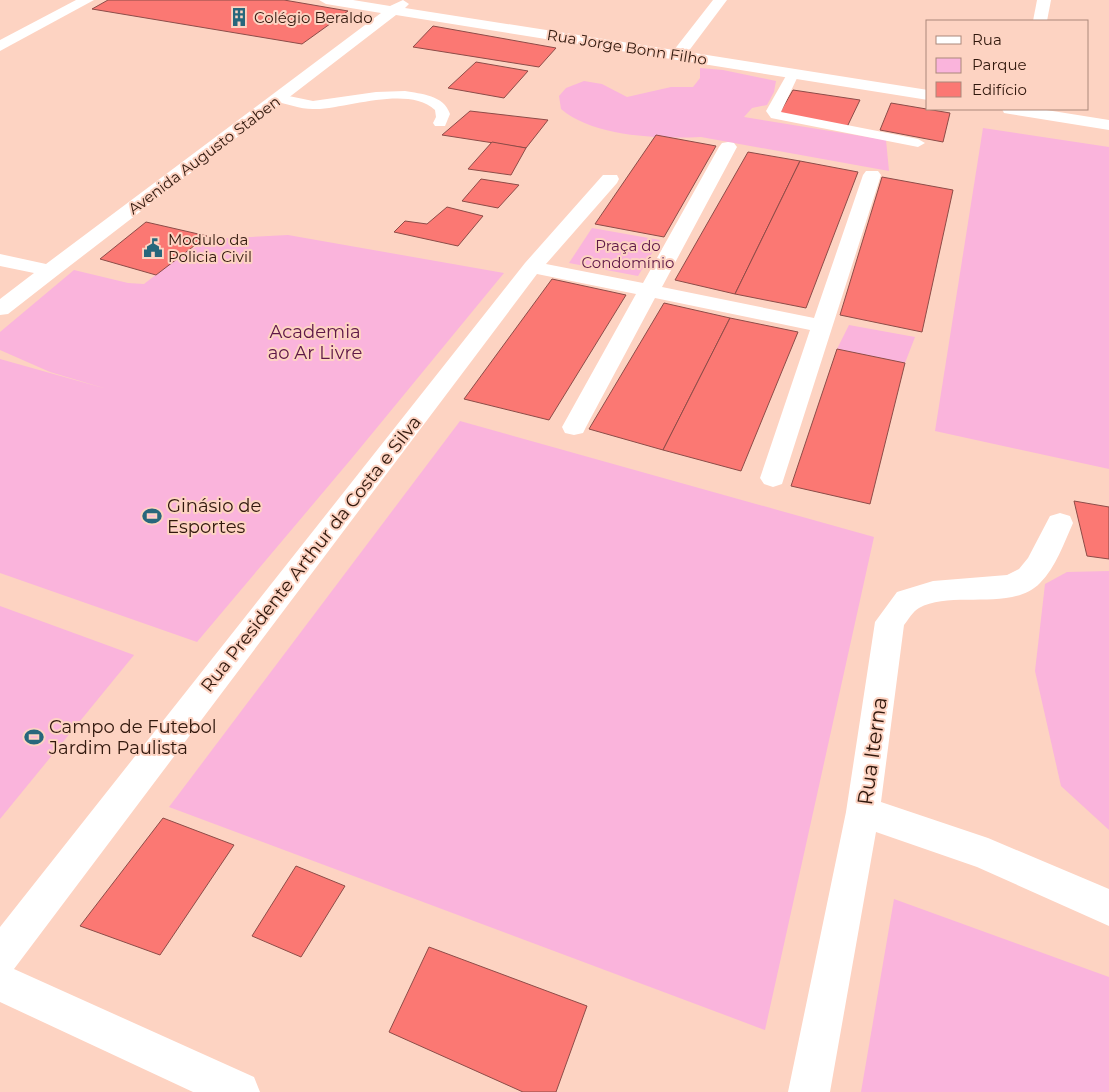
<svg xmlns="http://www.w3.org/2000/svg" width="1109" height="1092" viewBox="0 0 1109 1092" font-family="Montserrat,sans-serif">
<style>
.green{fill:#fab4dc}
.building{fill:#fb7873;stroke:#8d4c48}
.lines{fill:none;stroke-linecap:round;stroke-linejoin:round}
.lane{fill:#fff;fill-rule:evenodd}
.street{fill:#fff;fill-rule:evenodd}
.labels{text-anchor:middle;dominant-baseline:central;stroke-width:4;stroke-linejoin:round;paint-order:stroke}
.far-poi-label{font-size:15px;fill:#31180d;stroke:#fdd3c2;text-anchor:start}
.far-street-label{font-size:15px;fill:#31180d;stroke:#fdd3c2}
.far-park-label{font-size:15px;fill:#5e1847;stroke:#fdd3c2}
.park-label{font-size:18px;fill:#5e1847;stroke:#fdd3c2}
.poi-label{font-size:18px;fill:#31180d;stroke:#fdd3c2;text-anchor:start}
.street-label{font-size:18px;fill:#31180d;stroke:#fdd3c2}
.near-street-label{font-size:21px;fill:#31180d;stroke:#fdd3c2}
</style>
<rect width="100%" height="100%" fill="#fdd3c2"/>
<g class="green">
<path d="M700 68 723 70 776 81 774 92 767 105 752 108 744 117 886 140 889 171 701 137C659 139 594 137 561 109L559 96 566 88 584 81 602 84 627 97 671 87H693L700 78Z"/>
<path d="M983 128 1109 147V469L935 431Z"/>
<path d="M592 228 660 240 638 276 569 263Z"/>
<path d="M288 235 504 273 352 458 197 642 0 573V359L107 389 50 372 0 350V332L74 270 128 283 144 284 184 253 212 239Z"/>
<path d="M849 325 915 337 905 363 837 349Z"/>
<path d="M460 421 874 537 765 1030 169 807Z"/>
<path d="M1109 571V830L1061 786 1035 671 1045 584 1067 572Z"/>
<path d="M0 606 134 655 0 819Z"/>
<path d="M894 899 1109 977V1092H861Z"/>
</g>
<g class="building">
<path d="M108 0H284L348 11 302 44 92 9Z"/>
<path d="M433 26 556 48 539 67 413 47Z"/>
<path d="M476 62 528 71 504 98 448 88Z"/>
<path d="M793 90 860 100 847 127 779 114Z"/>
<path d="M891 103 950 113 943 142 880 130Z"/>
<path d="M470 111 548 120 526 148 442 135Z"/>
<path d="M656 135 716 146 664 237 595 224Z"/>
<path d="M492 142 526 148 511 175 468 169Z"/>
<path d="M748 152 800 161 735 294 675 280Z"/>
<path d="M800 161 858 172 806 308 735 294Z"/>
<path d="M882 177 953 190 922 332 840 315Z"/>
<path d="M481 179 519 185 498 208 462 201Z"/>
<path d="M447 207 483 216 458 246 394 232 405 221 427 224Z"/>
<path d="M146 222 207 236 156 275 100 259Z"/>
<path d="M552 279 626 295 549 420 464 399Z"/>
<path d="M664 303 730 318 663 450 589 429Z"/>
<path d="M730 318 798 332 741 471 663 450Z"/>
<path d="M837 349 905 363 870 504 791 486Z"/>
<path d="M1074 501 1109 507V559L1087 556Z"/>
<path d="M163 818 234 845 160 955 80 926Z"/>
<path d="M296 866 345 886 301 957 252 936Z"/>
<path d="M429 947 587 1006 556 1092H523L389 1032Z"/>
</g>
<g class="lines">
<g class="lane">
<path d="M793 70 799 74 781 112 918 139 925 143 918 147 771 118 766 111 787 74Z"/>
<path d="M405 91C421 94 444 95 450 114L445 126H435L433 123 436 117 435 110C408 85 349 108 316 109 302 110 288 104 274 101L272 98 279 94 313 101 376 92Z"/>
</g>
<g class="street">
<path d="M76 0H94L0 51V40Z"/>
<path d="M319 0H353L390 6 403 0 409 4 405 8 674 50 713 0H727L688 52 928 90V100L396 15 58 275 8 314 0 315V299L34 273 0 266V254L46 264 381 13 326 4Z"/>
<path d="M1037 0H1051L1047 21H1033Z"/>
<path d="M1002 109H1040L1109 120V130L1010 114 1004 113Z"/>
<path d="M728 142 734 143 737 147 662 287 814 318 863 175 866 171H878L881 175 782 484 773 487 764 484 760 478 810 330 655 298 586 427 583 433 574 435 565 433 562 427 636 294 537 274 14 969 254 1077 260 1092H193L0 1002V927L525 263 603 175H617L619 179 617 183 546 264 643 283 719 147 722 143Z"/>
<path d="M1060 513 1070 516 1073 523C1064 543 1056 567 1040 583 1012 612 952 590 919 608 913 611 908 620 904 625L881 802 988 838 1109 889V926L977 867 876 832 830 1092H788L846 812 875 622 897 592 933 581 1007 575 1019 569 1028 558 1050 516Z"/>
</g>
</g>
<defs>
<g id="building-bare" transform="scale(1.5)"><path d="M-4-6H4V6H1V3H-1V6H-4ZM-2.5-4.3h1.7v1.8h-1.7ZM.8-4.3h1.7v1.8H.8ZM-2.5-1h1.7V.8h-1.7ZM.8-1h1.7V.8H.8Z" fill="#28677c" stroke="#fdd3c2" stroke-width="2.5" paint-order="stroke"/></g>
<g id="civic-bare" transform="scale(1.5)"><path d="M-.6-6.5H3V-4.5H.6V-3L4-1V1h2V6H-6V1h2V-1L-.6-3ZM-1.2 2.5V6h2.4V2.5Z" fill="#28677c" stroke="#fdd3c2" stroke-width="2.5" paint-order="stroke"/></g>
<g id="stadium-bare" transform="scale(1.5)"><path d="M0-5a6.5 5 0 1 0 0 10a6.5 5 0 1 0 0-10ZM-3.5-1.8h7v3.6h-7Z" fill="#28677c" stroke="#fdd3c2" stroke-width="2.5" paint-order="stroke"/></g>
</defs>
<g fill-rule="evenodd">
<use href="#building-bare" x="239" y="17"/>
<use href="#civic-bare" x="153" y="248"/>
<use href="#stadium-bare" x="152" y="516"/>
<use href="#stadium-bare" x="34" y="737"/>
</g>
<g class="labels">
<g class="far-poi-label">
<text x="254" y="17">Colégio Beraldo</text>
<text x="168" y="239">Modulo da<tspan x="168" dy="17">Policia Civil</tspan></text>
</g>
<g class="far-street-label">
<text transform="translate(627 47) rotate(9)">Rua Jorge Bonn Filho</text>
<text transform="translate(204 155) rotate(-37)">Avenida Augusto Staben</text>
</g>
<g class="far-park-label">
<text x="628" y="245">Praça do<tspan x="628" dy="17">Condomínio</tspan></text>
</g>
<g class="park-label">
<text x="315" y="332">Academia<tspan x="315" dy="21">ao Ar Livre</tspan></text>
</g>
<g class="poi-label">
<text x="167" y="506">Ginásio de<tspan x="167" dy="21">Esportes</tspan></text>
<text x="49" y="727">Campo de Futebol<tspan x="49" dy="21">Jardim Paulista</tspan></text>
</g>
<g class="street-label">
<text transform="translate(311 554) rotate(-52)">Rua Presidente Arthur da Costa e Silva</text>
</g>
<g class="near-street-label">
<text transform="translate(872 751) rotate(-82)">Rua Iterna</text>
</g>
</g>
<rect x="926" y="20" width="162" height="90" fill="#fdd3c2" stroke="#ab887a"/>
<rect x="936" y="36" width="25" height="8" fill="#ffffff" stroke="#ab887a"/>
<text x="972" y="45" font-size="15" fill="#31180d">Rua</text>
<rect x="936" y="58" width="25" height="15" fill="#fab4dc" stroke="#ab887a"/>
<text x="972" y="70" font-size="15" fill="#31180d">Parque</text>
<rect x="936" y="82" width="25" height="15" fill="#fb7873" stroke="#ab887a"/>
<text x="972" y="95" font-size="15" fill="#31180d">Edifício</text>
</svg>
